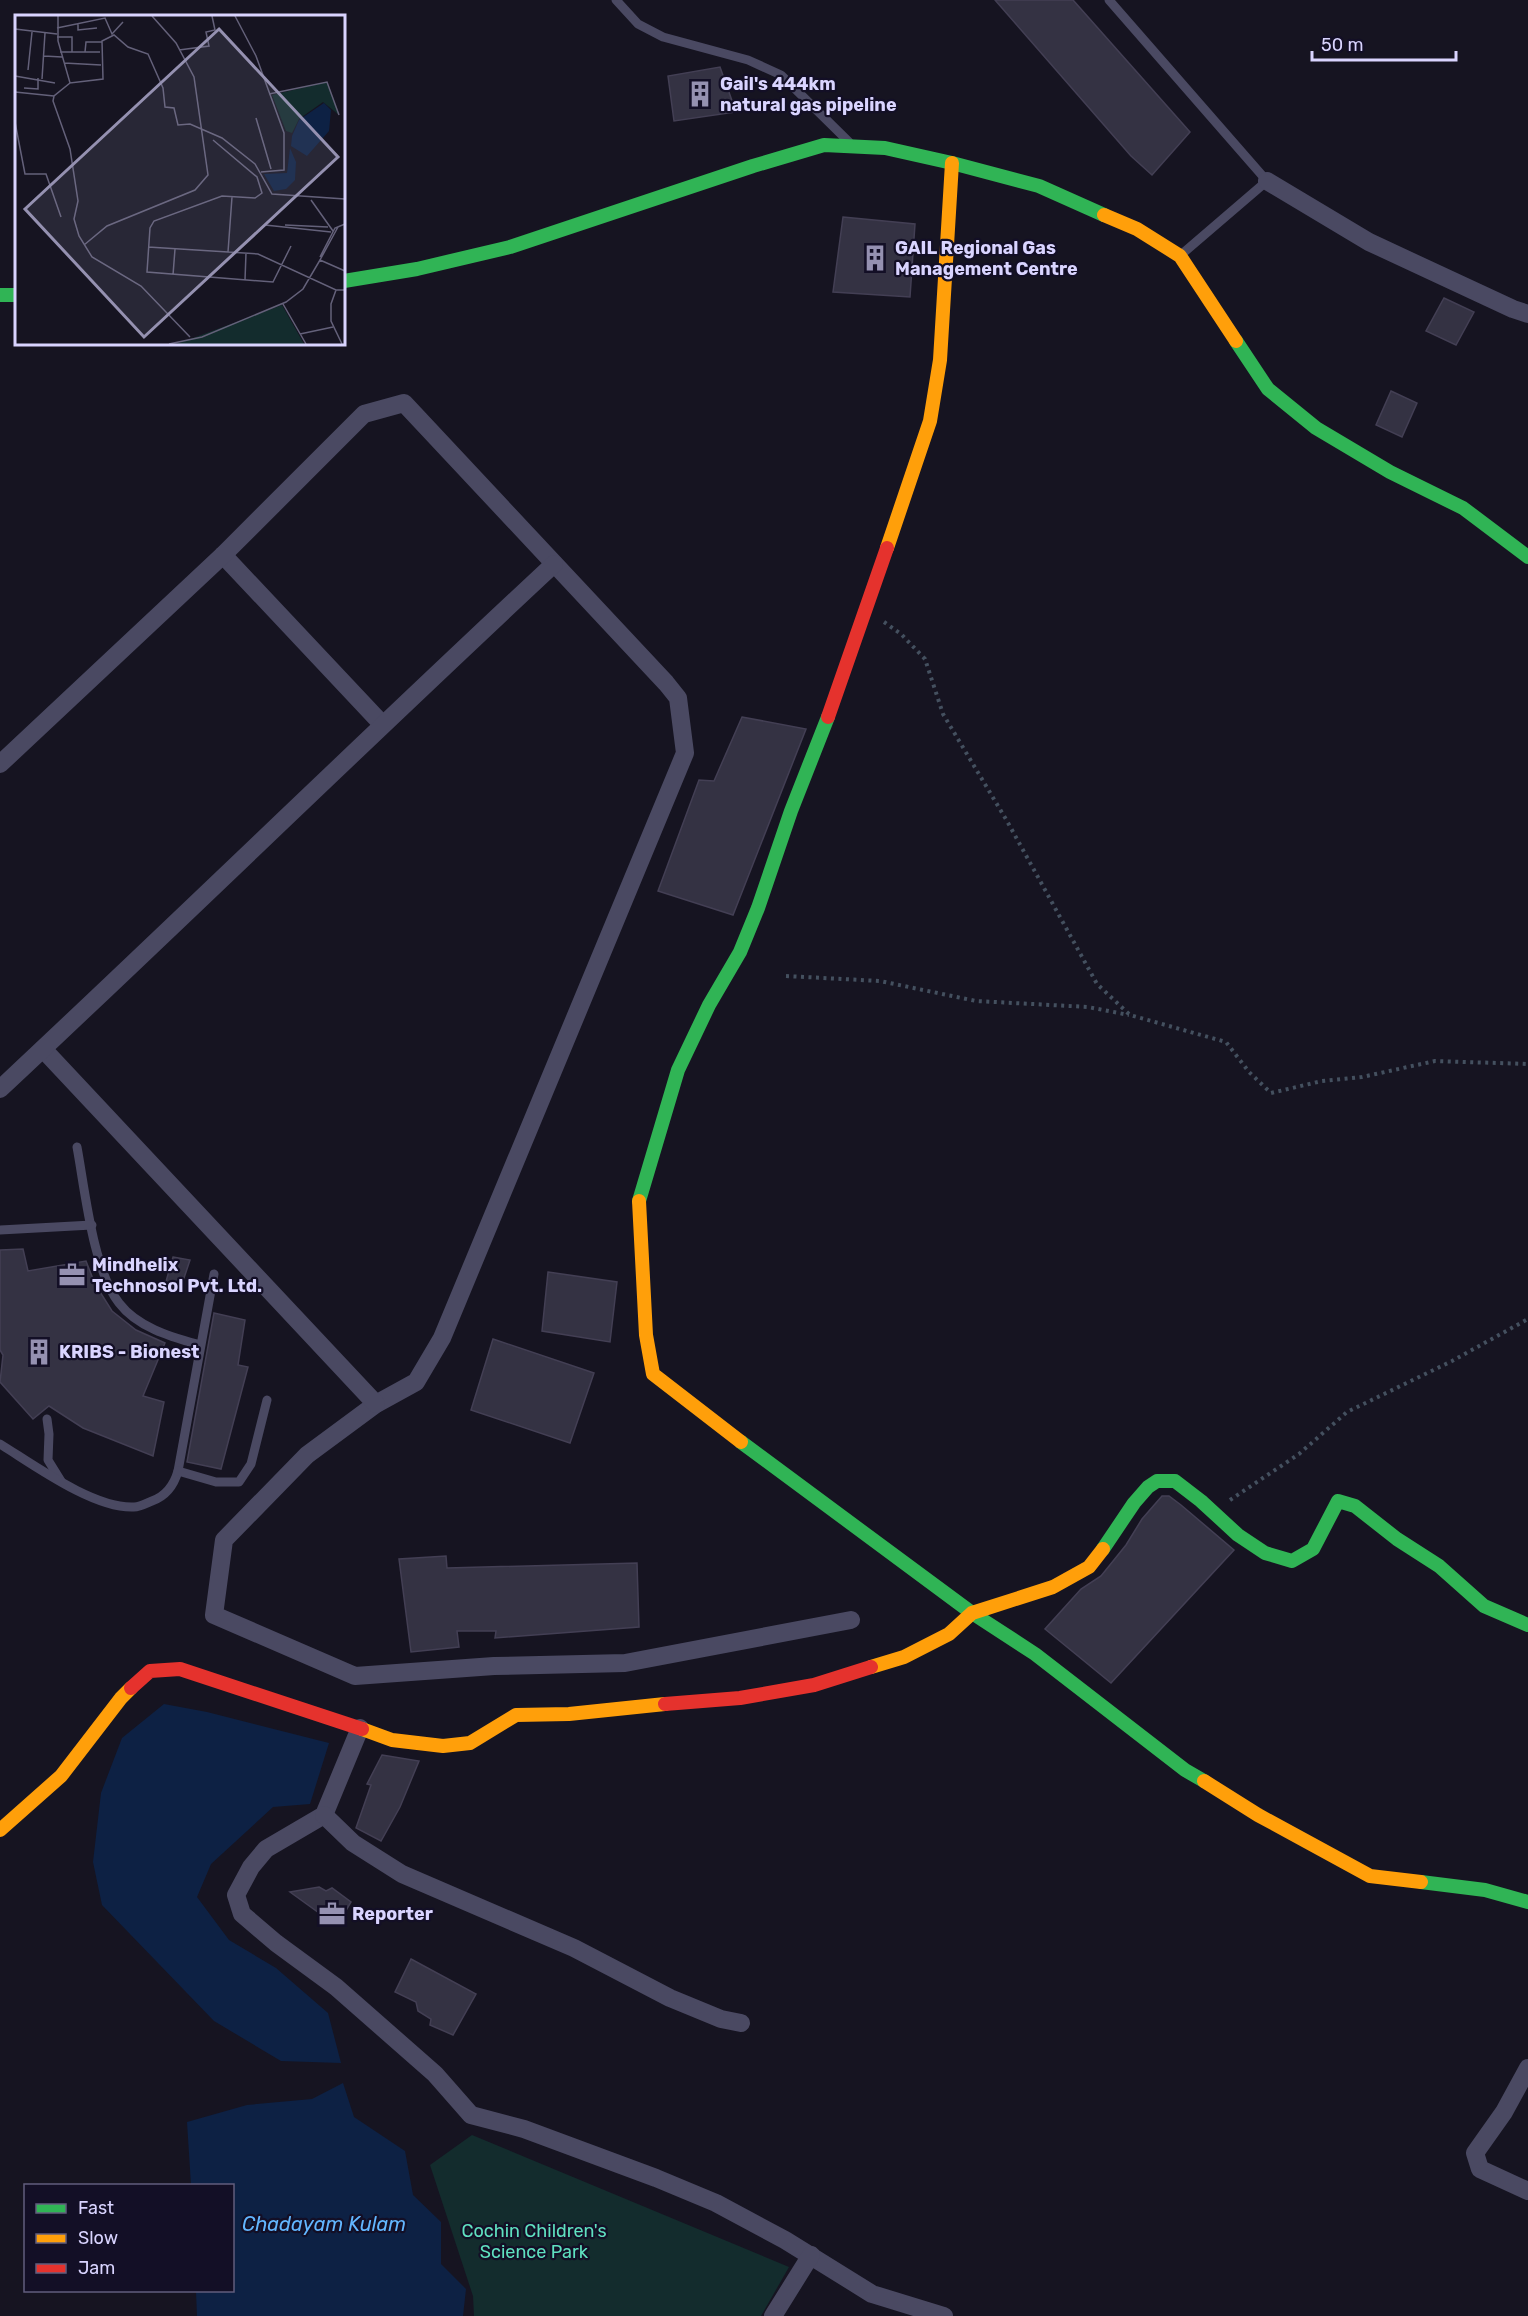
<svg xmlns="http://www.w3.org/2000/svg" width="1528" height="2316" viewBox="0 0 1528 2316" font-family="Rubik,sans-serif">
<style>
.green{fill:#132c2d}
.water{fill:#0d2144}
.building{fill:#343243;stroke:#433f54;stroke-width:1.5}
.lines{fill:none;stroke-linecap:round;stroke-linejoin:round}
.path{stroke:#44505f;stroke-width:4;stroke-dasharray:3 4.5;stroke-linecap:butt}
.lane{stroke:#4a4962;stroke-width:9}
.street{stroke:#4a4962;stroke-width:18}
.fast{stroke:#30b455;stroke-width:14}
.slow{stroke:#ff9f0a;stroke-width:14}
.jam{stroke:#e5322d;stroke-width:14}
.labels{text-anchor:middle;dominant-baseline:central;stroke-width:4.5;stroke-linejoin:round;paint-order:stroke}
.poi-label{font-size:18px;font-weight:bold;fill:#d9d4ff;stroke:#130f26;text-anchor:start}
.park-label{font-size:18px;fill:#5fe0c0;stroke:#130f26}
.water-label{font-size:20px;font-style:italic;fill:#62b6ff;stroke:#130f26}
.inset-road{fill:none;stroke:#64617a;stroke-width:1.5}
.view{fill:#9591b1;fill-opacity:0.15;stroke:#9591b1;stroke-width:3}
.inset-edge{fill:none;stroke:#d9d4ff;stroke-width:3}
</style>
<rect width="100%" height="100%" fill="#161421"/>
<path class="green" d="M472 2135 789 2267 761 2316H474L473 2296 430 2165Z"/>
<g class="water">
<path d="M164 1704 207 1712 329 1743 310 1804 273 1807 211 1864 197 1897 229 1940 276 1968 328 2013 341 2063 281 2061 214 2021 102 1905 93 1862 101 1793 122 1738Z"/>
<path d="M343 2083 354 2117 405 2151 413 2195 441 2222V2264L466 2289 463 2316H197L196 2291 232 2290V2186L191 2185 187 2122 247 2105 312 2099Z"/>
</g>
<g class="building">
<path d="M995 0H1073L1190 132 1152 175 1131 156Z"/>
<path d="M720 67 736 112 674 121 668 76Z"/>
<path d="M843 217 915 224 910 297 833 292Z"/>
<path d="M1444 298 1474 312 1456 345 1426 331Z"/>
<path d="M1391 391 1417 403 1402 437 1376 425Z"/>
<path d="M742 717 806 729 733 915 658 891 699 780 714 781Z"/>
<path d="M23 1249 28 1271 86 1261 95 1284 112 1311 136 1330 165 1343 143 1396 164 1402 153 1456 83 1428 49 1406 33 1419 0 1382 3 1355 0 1350V1250Z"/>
<path d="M173 1257 190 1260 180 1290 165 1285Z"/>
<path d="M548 1272 617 1282 610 1342 542 1331Z"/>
<path d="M214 1313 245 1320 238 1365 248 1367 221 1469 187 1462Z"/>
<path d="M493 1339 594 1373 570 1443 471 1410Z"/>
<path d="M1162 1496H1169L1181 1505 1234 1550 1111 1683 1045 1629 1081 1589 1101 1576 1126 1545 1142 1519Z"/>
<path d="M446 1556 447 1568 637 1563 639 1627 495 1638 496 1631H457L459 1647 411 1652 399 1559Z"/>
<path d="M382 1755 419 1761 400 1807 381 1841 356 1828 371 1785 367 1784Z"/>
<path d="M319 1887 326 1891 332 1888 351 1902 337 1926 290 1892Z"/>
<path d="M411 1959 476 1994 453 2035 430 2025 431 2019 418 2011 416 2002 395 1992Z"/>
</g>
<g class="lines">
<g class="path">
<path d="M884 622 901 634 925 659 943 714 1007 821 1097 984 1130 1015 1226 1042 1249 1072 1271 1093 1322 1081 1362 1077 1435 1061 1528 1064"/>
<path d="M786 976 880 981 976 1001 1088 1007 1129 1015"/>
<path d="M1230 1500 1299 1454 1347 1412 1452 1361 1528 1319"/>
</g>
<g class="lane">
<path d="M616 0 638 24 663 37 748 60 781 75 849 142"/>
<path d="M1109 0 1267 181 1182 254"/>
<path d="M77 1147C85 1190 93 1270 119 1303 138 1328 172 1337 200 1345"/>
<path d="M0 1230 92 1225"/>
<path d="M47 1419 49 1434 48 1460 61 1481"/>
<path d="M0 1444C34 1465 94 1509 134 1507 140 1507 147 1503 152 1501 166 1496 174 1485 178 1471L214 1274"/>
<path d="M178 1471 216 1482H239L251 1464 267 1400"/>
</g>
<g class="street">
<path d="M1267 181 1369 242 1513 309 1528 314"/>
<path d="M223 555 382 724"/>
<path d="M0 764 223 555 364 414 404 403 666 683 678 698 685 753 442 1338 416 1382 376 1404 307 1455 224 1540 214 1615 355 1676 494 1666 625 1663 851 1620"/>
<path d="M43 1049 376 1404"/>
<path d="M0 1089C186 915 368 737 554 564"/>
<path d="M360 1728 324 1815 266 1849 251 1867 236 1895 242 1914 276 1943 336 1987 435 2074 471 2115 524 2129 656 2178 716 2203 785 2240 872 2294 944 2316"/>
<path d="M324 1815 353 1843 402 1874 574 1948 670 1998 721 2019 741 2023"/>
<path d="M1528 2068 1504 2112 1475 2153 1480 2169 1528 2191"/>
<path d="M773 2316 811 2255"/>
</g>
<g class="fast">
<path d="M344 281 417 269 510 247 753 166 824 145 885 148 952 163 1039 186 1104 215"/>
<path d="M0 295H16"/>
<path d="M1236 341 1268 389 1316 428 1390 472 1463 508 1528 557"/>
<path d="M639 1201 678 1070 709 1005 740 952 758 908 791 811 828 717"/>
<path d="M741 1442 972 1613 1035 1654 1185 1770 1204 1781"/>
<path d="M1103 1549 1134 1503 1148 1487 1157 1481H1175L1201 1501 1238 1535 1265 1553 1292 1561 1313 1549 1338 1501 1355 1506 1397 1539 1439 1566 1484 1606 1528 1625"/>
<path d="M1421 1882 1485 1890 1528 1902"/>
</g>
<g class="slow">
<path d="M1104 215 1137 229 1180 256 1236 341"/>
<path d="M887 548 930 421 940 360 952 163"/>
<path d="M639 1201 646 1335 653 1374 741 1442"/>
<path d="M871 1667 904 1657 949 1634 972 1613 1053 1587 1089 1567 1103 1549"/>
<path d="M362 1729 392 1740 443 1746 470 1743 516 1715 569 1714 665 1704"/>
<path d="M1204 1781 1258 1815 1370 1876 1421 1882"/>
<path d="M0 1830 61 1776 121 1698 131 1688"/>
</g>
<g class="jam">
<path d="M828 717 887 548"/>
<path d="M131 1688 150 1671 180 1669 362 1729"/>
<path d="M665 1704 740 1698 814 1685 871 1667"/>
</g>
</g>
<defs>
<g id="building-bare" transform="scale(2.07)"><path d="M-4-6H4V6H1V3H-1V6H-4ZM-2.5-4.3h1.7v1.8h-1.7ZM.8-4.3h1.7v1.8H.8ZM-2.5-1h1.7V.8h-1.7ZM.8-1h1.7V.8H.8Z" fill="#9591b1" stroke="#130f26" stroke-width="2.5" paint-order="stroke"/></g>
<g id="office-bare" transform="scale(2.07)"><path d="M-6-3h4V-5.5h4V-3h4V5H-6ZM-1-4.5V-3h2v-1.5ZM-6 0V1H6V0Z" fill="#9591b1" stroke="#130f26" stroke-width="2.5" paint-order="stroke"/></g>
</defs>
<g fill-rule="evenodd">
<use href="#building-bare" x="700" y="94"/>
<use href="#building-bare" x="875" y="258"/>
<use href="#office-bare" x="72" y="1275"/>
<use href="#building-bare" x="39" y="1352"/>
<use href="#office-bare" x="332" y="1914"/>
</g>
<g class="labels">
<g class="poi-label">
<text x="720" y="84">Gail's 444km<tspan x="720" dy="21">natural gas pipeline</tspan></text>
<text x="895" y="248">GAIL Regional Gas<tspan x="895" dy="21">Management Centre</tspan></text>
<text x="92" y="1265">Mindhelix<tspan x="92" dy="21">Technosol Pvt. Ltd.</tspan></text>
<text x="59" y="1352">KRIBS - Bionest</text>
<text x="352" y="1914">Reporter</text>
</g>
<g class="park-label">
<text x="534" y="2231">Cochin Children's<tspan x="534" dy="21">Science Park</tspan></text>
</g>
<g class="water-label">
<text x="324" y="2224">Chadayam Kulam</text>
</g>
</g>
<g transform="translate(15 15)">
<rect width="330" height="330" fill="#161421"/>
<path d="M312 67 324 100 308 87 284 104 277 118 271 116 257 80ZM267 290 289 329H161L178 323Z" fill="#132c2d"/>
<path d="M309 88 316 95 314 116 292 141 276 131 277 121 284 105ZM275 133 281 147 280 165 271 174 259 176 249 159 272 158Z" fill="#0d2144"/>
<path class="inset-road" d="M43 1V26L55 68 88 64 87 26 99 20 113 32 133 39 148 73 150 92 159 93 163 110 175 109 207 123 240 149 257 179 330 184M220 1 241 41 269 118V155L246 157M63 8V15L82 13M42 13 90 3 97 19 108 7M0 14 42 19M42 22H57V37M164 35 194 31 191 17 200 15 197 1M45 37H85M70 37 71 27H87M29 41 47 42M49 48 86 50M13 55 17 17M0 61 40 68M27 64 30 18M55 68 39 81 38 86 55 134 63 186 59 204 64 221 77 242 126 271 175 322M9 73 23 74V63M0 77 39 81M254 79 312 67 324 100M241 103 256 154M0 107 10 159H31L46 202M198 125 242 162 247 178 240 183 207 181 139 206 135 213 132 257 258 267 276 231M296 185 318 216M250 210 316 217M270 210 313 212M69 230 92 211 180 175 193 160 179 62 161 28 137 1M133 232 243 239 321 275H330M213 237 217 182M305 242 320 213 330 209M305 245 323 212M158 260 160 234M230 265 231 238M321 275 316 289V306L327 329M268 289 291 329M285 319 318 312M154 329 187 322 271 287 288 274 305 245 330 256"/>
<path class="view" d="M204 14 323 142 129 322 10 194Z"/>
<rect width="330" height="330" class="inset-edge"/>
</g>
<rect x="24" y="2184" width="210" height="108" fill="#130f26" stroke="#625e7d" stroke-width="1.5"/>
<rect x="36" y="2204" width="30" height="9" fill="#30b455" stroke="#625e7d" stroke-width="1.5"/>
<text x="78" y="2214" font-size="18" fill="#d9d4ff">Fast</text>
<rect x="36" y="2234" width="30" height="9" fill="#ff9f0a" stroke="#625e7d" stroke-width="1.5"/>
<text x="78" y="2244" font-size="18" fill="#d9d4ff">Slow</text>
<rect x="36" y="2264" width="30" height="9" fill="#e5322d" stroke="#625e7d" stroke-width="1.5"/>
<text x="78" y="2274" font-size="18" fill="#d9d4ff">Jam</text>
<path d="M1312 51v9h144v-9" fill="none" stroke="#d9d4ff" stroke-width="3"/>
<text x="1321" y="51" font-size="18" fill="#d9d4ff" stroke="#130f26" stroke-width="4.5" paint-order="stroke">50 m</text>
</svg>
